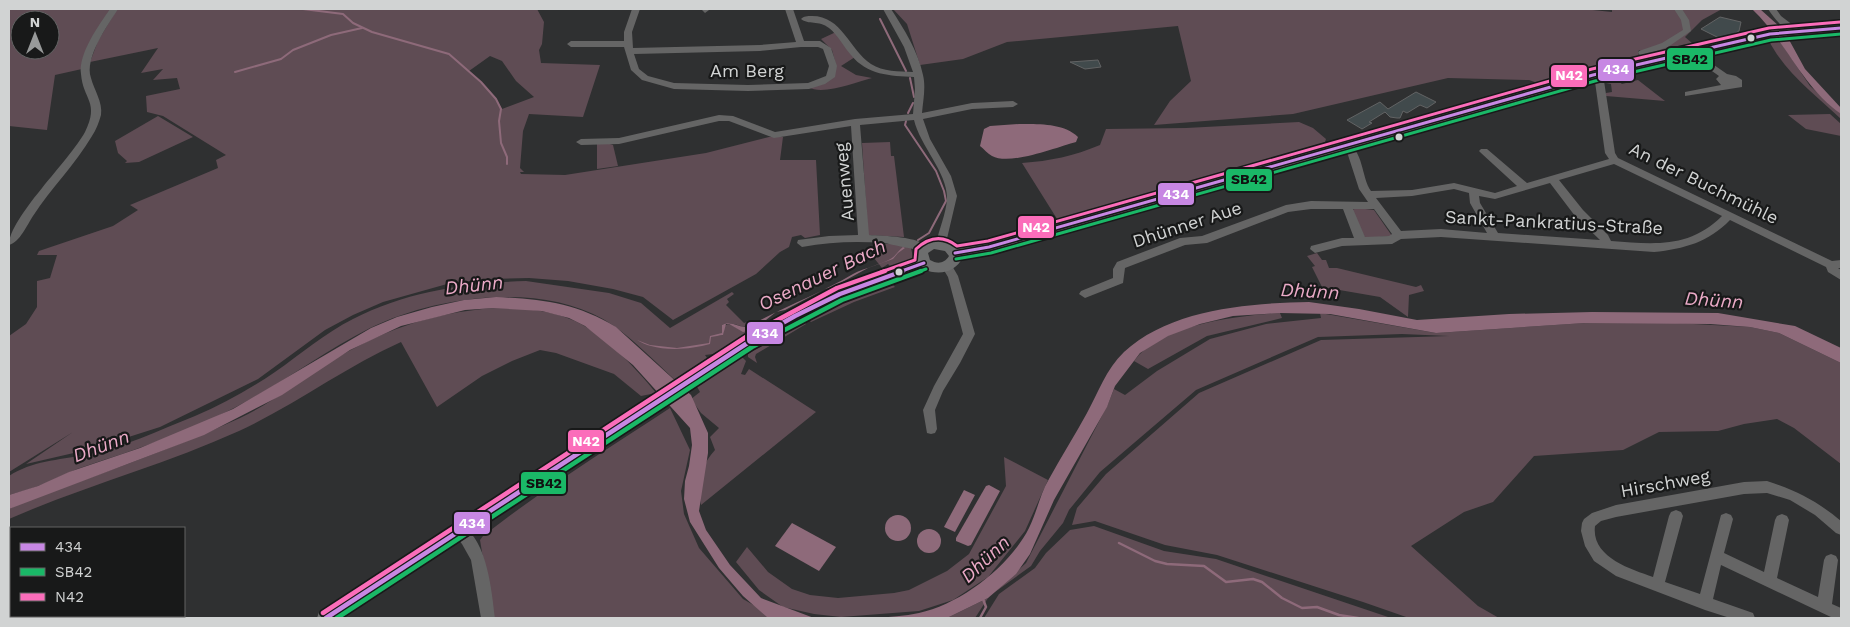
<svg xmlns="http://www.w3.org/2000/svg" width="1850" height="627" viewBox="0 0 1850 627" font-family="'Work Sans',sans-serif">
<style>
.green{fill:#5f4c54;fill-rule:evenodd}
.water{fill:#8e6a7a}
.lines{fill:none;stroke-linecap:round;stroke-linejoin:round}
.stream-far1{stroke:#8e6a7a;stroke-width:2}
.stream{stroke:#8e6a7a;stroke-width:2.5}
.building{fill:#414a4c;stroke:#626364}
.minor{fill:#656565;fill-rule:evenodd}
.major{fill:#6d6e6e;fill-rule:evenodd}
.bus-1-far1-casing{stroke:#181919;stroke-width:6}
.bus-1-casing{stroke:#181919;stroke-width:8}
.bus-2-far1-casing{stroke:#181919;stroke-width:6}
.bus-2-casing{stroke:#181919;stroke-width:8}
.bus-3-far1-casing{stroke:#181919;stroke-width:6}
.bus-3-casing{stroke:#181919;stroke-width:8}
.bus-1-far1{stroke:#c787e3;stroke-width:3}
.bus-1{stroke:#c787e3;stroke-width:4.5}
.bus-2-far1{stroke:#1ab867;stroke-width:3}
.bus-2{stroke:#1ab867;stroke-width:4.5}
.bus-3-far1{stroke:#fb6dba;stroke-width:3}
.bus-3{stroke:#fb6dba;stroke-width:4.5}
.bus-dot{fill:#d1d3d3;stroke:#181919;stroke-width:2}
.labels{text-anchor:middle;dominant-baseline:central;stroke-width:4.5;stroke-linejoin:round;paint-order:stroke}
.street-label{font-size:18px;fill:#d1d3d3;stroke:#181919}
.water-label{font-size:19px;font-style:italic;fill:#ebaac7;stroke:#181919}
.line-badge{stroke:#181919;stroke-width:2}
.badge-label{font-size:14px;text-anchor:middle;font-weight:bold;fill:#fff}
.pale-badge-label{font-size:14px;text-anchor:middle;font-weight:bold;fill:#111}
</style>
<rect width="100%" height="100%" fill="#2f3031"/>
<g class="green">
<path d="M9 9H112L82 69 55 75 47 130 9 126ZM20 20H50V50H20Z"/>
<path d="M117 9H537L544 22 542 44 539 50 541 63 600 65 583 117 529 114 523 131 520 168 524 172H520L521 174 565 175 706 153 769 137H783L780 160H816L820 235 805 238 801 235 792 237 789 247 780 252 756 274 673 320 643 297 613 289 568 281 529 278 485 279 447 284 383 302 353 315 325 330 258 379 160 427 91 449 26 464 73 432 9 472V336L26 324 37 307V281L50 278 57 255H37L39 251 113 226 138 210 130 205 218 168 216 160 226 155 163 116 147 112 146 96 180 89 177 78 153 80 163 69 141 73 158 48 90 62 98 41ZM490 56 502 61 516 81 534 97 502 109 495 97 469 71Z"/>
<path d="M893 9H1583L1612 12V9H1722L1702 20 1685 37 1693 44 1686 48 1650 56 1639 50 1638 53 1640 58 1540 84 1529 80 1448 78 1293 114 1154 125 1170 101 1191 81 1178 26 1007 42 963 59 920 65 907 24Z"/>
<path d="M836 32 855 57 841 66 856 75 872 78C855 82 823 96 808 87L823 84 836 65 832 50 821 39Z"/>
<path d="M1777 37 1810 86 1841 114V119C1815 94 1785 73 1768 39Z"/>
<path d="M1613 77 1622 84 1638 80 1665 101 1606 96V93L1612 92 1611 84 1606 83 1605 80 1612 81 1611 78Z"/>
<path d="M1830 114 1841 124V136L1806 129 1788 115Z"/>
<path d="M158 116 193 137 139 162 125 163 127 161 118 153 115 141Z"/>
<path d="M1299 122 1313 128 1326 139 1325 142 1321 144 1322 146 1059 222 1022 163C1050 161 1074 156 1100 145L1106 129 1186 128Z"/>
<path d="M890 142 891 156H894L904 237 868 235 862 143Z"/>
<path d="M607 143 613 145 618 166 597 169V144Z"/>
<path d="M1357 208 1374 210 1392 236 1365 238 1352 210Z"/>
<path d="M877 244H897L911 248 913 257 909 261 890 266 888 264 882 268 874 258 879 256 874 246Z"/>
<path d="M1317 253 1322 260H1326L1329 268H1337L1416 287 1421 285 1424 291 1409 295 1408 317 1380 297 1322 287 1312 267 1315 266 1307 256Z"/>
<path d="M526 281 609 293 641 303 670 328 732 292 734 294 727 299 729 302 726 305 744 323 747 322 752 325C740 330 732 319 722 325L723 333 717 336 723 335 724 326 728 324C739 327 743 336 754 326L756 328 713 354 705 355 707 358 675 380C652 359 630 335 603 319 538 282 435 296 370 328 323 352 281 384 234 408 186 433 134 450 83 467 67 472 53 481 38 486 28 490 18 492 9 495V476C32 461 58 460 85 455 123 448 159 430 195 416 223 404 250 389 275 372 301 354 325 333 353 319 407 291 466 283 526 281Z"/>
<path d="M893 285 895 287 854 302 811 322 808 319 851 299Z"/>
<path d="M494 308C520 308 546 309 570 319 601 331 635 367 656 393L641 396 614 374 556 353 540 350 512 361 482 376 437 407 401 342C345 367 295 405 239 431 164 465 84 486 9 519V509L17 505C91 476 167 452 240 418 271 403 298 383 327 364 381 330 431 313 494 308Z"/>
<path d="M1280 313 1282 318 1207 336 1148 369 1134 361C1161 324 1237 316 1280 313Z"/>
<path d="M1320 313 1436 333 1585 323 1656 322 1750 327 1779 333 1841 363V464L1794 428 1777 419 1744 424 1718 431 1659 432 1623 450 1534 456 1493 502 1464 512 1411 546 1478 606 1499 618H1409L1363 602 1217 555 1165 545 1095 521 1072 525 1077 508 1106 474 1199 393 1321 340 1449 336 1402 334 1318 337 1196 390 1100 472 1069 510 1063 523 1040 551 1031 566 995 592 1026 563 1108 404 1114 389 1125 395 1157 371 1210 339 1266 324 1321 318Z"/>
<path d="M804 321 806 324 756 354 755 357 757 363 748 357V354Z"/>
<path d="M742 357 746 361 741 374 745 375 749 369 816 412 701 505C697 482 699 468 715 450L710 437 719 428 701 413 691 399 700 392 696 385Z"/>
<path d="M670 408 690 450 681 491 684 514 699 548 743 599 776 618H493L480 540 483 536C543 489 606 450 670 408Z"/>
<path d="M1004 457 1048 480 1025 531 988 577 953 600 919 611 841 617 814 614 783 607 759 590 736 562 747 547 768 572 792 589 810 595 838 598 894 593 909 590 947 571 969 554 1006 486Z"/>
<path d="M1094 526 1164 551 1216 559 1391 618H984L999 594 1035 568 1046 553 1070 530Z"/>
<path d="M988 598 975 618H947Z"/>
</g>
<g class="water">
<path d="M1752 9H1760L1781 28 1787 36 1805 69 1841 108V114C1802 87 1786 41 1752 9Z"/>
<path d="M1019 124C1038 124 1064 123 1078 137L1076 142C1057 147 1010 166 992 156 988 154 984 149 980 146L984 129 990 126Z"/>
<path d="M903 247 905 248 898 253 893 259 868 268 835 286 825 289 785 310 776 312 766 320 756 323 747 331 743 332 729 324H726L723 335 711 337 710 344C693 349 668 351 651 346 646 345 641 342 637 340L650 345 677 348 709 343 710 336 722 333V325C732 319 741 331 751 325 784 307 821 293 853 274 864 268 883 264 892 258 896 255 899 250 903 247Z"/>
<path d="M496 297C541 299 576 303 616 327L691 395 708 433V453L699 511 706 530 730 565 761 598 814 618H770L767 617 743 596 719 568 690 522 684 499 685 481 689 466 692 445 690 428 633 365 585 326 569 318 542 311 494 308 465 310 401 326 350 350 282 395 204 435 9 509V495L38 486 69 472 140 448 233 409 371 328 397 317 432 307 464 300Z"/>
<path d="M1309 302 1359 309 1417 320 1509 314 1592 312 1718 313 1795 326 1841 348V363L1779 333 1750 327 1710 324 1585 323 1436 333 1330 314 1280 313 1233 316 1200 324 1168 336 1140 353 1115 386 1107 407 1054 500 1030 554 1016 574 988 598 947 618H874C889 617 905 616 919 613 961 604 1010 566 1029 528 1037 512 1040 494 1049 479 1061 457 1075 435 1087 413 1098 393 1106 369 1124 352 1170 309 1249 303 1309 302Z"/>
<path d="M989 485 1000 491 971 545 968 546 956 541V538L986 486Z"/>
<path d="M964 490 975 495 955 532 944 527Z"/>
<circle cx="898" cy="528" r="13"/>
<path d="M792 523 836 547 819 571 775 546Z"/>
<circle cx="929" cy="541" r="12"/>
</g>
<g class="lines">
<g class="stream-far1">
<path d="M303 9 343 14 353 23 372 32 449 54 481 82 496 99 501 109 499 121 501 143 507 157V164"/>
<path d="M880 19 906 71"/>
<path d="M235 72 281 59 293 50 331 35 362 28"/>
<path d="M910 78 914 97"/>
<path d="M908 113 913 103"/>
<path d="M906 121 905 125 936 171 944 191 946 201 929 233 918 240"/>
</g>
<g class="stream">
<path d="M1119 543 1155 561 1167 564 1204 566 1226 582 1253 579 1262 582 1282 598 1302 608 1317 607 1339 615 1358 618"/>
<path d="M980 618 986 607 983 599"/>
</g>
</g>
<g class="building">
<path d="M1720 17 1741 22 1739 31 1723 40 1701 29Z"/>
<path d="M1098 60 1101 67 1085 69 1070 62Z"/>
<path d="M1416 92 1436 102 1427 108 1420 105 1407 113 1403 111 1400 118H1397L1390 117 1385 112 1369 122 1372 123 1362 129 1347 120 1380 102 1388 109Z"/>
</g>
<g class="lines">
<g class="minor">
<path d="M110 9H118C108 25 84 58 91 78 94 90 103 102 101 115 99 122 96 130 92 136 75 165 51 188 33 216 27 225 20 242 9 245 9 218 70 160 85 132 100 102 83 100 81 74 78 54 99 25 110 9Z"/>
<path d="M632 9H640L632 32 633 48 760 45 796 42 785 9H793L804 41H820L831 48 837 66 835 77 825 84 809 89 748 91 674 89 642 80 631 70 624 47H571L567 44 571 41H624V32ZM801 47H818L823 49 829 66 826 76 808 83 748 85 674 83 648 76 639 69 634 54 760 51Z"/>
<path d="M701 9H709V10L705 13Z"/>
<path d="M883 9H891C904 29 918 51 923 75 926 87 923 101 922 113L972 103 1013 101 1018 104 1013 107 972 109 923 119 930 139 951 176 957 196 945 247 941 248 936 244C939 229 946 214 947 199 948 173 920 146 914 120L860 125 869 235C884 236 919 236 929 248L928 251C924 252 891 244 883 243 856 241 829 242 802 247L797 243 798 240 829 236 858 235 851 126 774 138 729 121H719L619 144 581 145 576 142 581 139 619 138 719 115 733 116 775 132 855 119 913 114 915 89 914 77C890 76 867 75 851 55 843 46 838 35 829 28 819 20 808 25 801 19 804 16 807 16 812 16 842 16 849 49 871 64 883 72 899 71 913 72L904 47Z"/>
<path d="M1674 9H1682L1689 20 1691 31 1668 47 1648 54 1654 61 1653 63H1647L1638 53 1639 51 1662 43 1683 30 1681 20Z"/>
<path d="M1768 9H1776L1781 16 1798 29V33C1786 34 1774 18 1768 9Z"/>
<path d="M1691 49 1727 74 1736 76 1742 80V87L1685 96V92L1721 85 1716 79 1719 76 1688 54V50Z"/>
<path d="M1593 72 1596 73 1604 81 1615 153 1618 158 1832 261 1841 260V268H1838L1841 270V280L1828 272 1826 267 1730 220C1709 242 1684 249 1654 252L1441 237 1401 239 1392 244 1342 246 1315 253 1310 249 1311 246 1342 238H1354L1343 209H1311L1288 212 1207 243 1185 245 1125 268 1123 283 1085 298 1079 294 1081 291 1113 278V269L1117 262 1180 238 1202 236 1286 205 1311 201 1368 202 1359 189 1348 155 1340 145 1345 142C1364 149 1361 177 1371 191L1412 190 1454 183 1495 193 1517 186 1481 153 1479 151 1481 149H1487L1527 183 1609 159 1605 153 1595 82 1589 75ZM1614 164 1722 216C1689 249 1653 244 1611 241L1608 235 1583 210 1559 180ZM1550 183 1575 216 1600 240 1498 233 1480 203 1479 196 1495 199ZM1454 189 1469 193 1470 203 1487 233 1441 229 1401 231 1376 198 1412 196ZM1353 209H1374L1392 234 1389 236 1365 237Z"/>
<path d="M947 263 951 264 958 276 975 334 960 363 943 391 935 410 937 429 935 433 931 434 927 433 923 410 934 386 963 334 948 277 942 267Z"/>
<path d="M1767 481C1797 491 1817 501 1841 521V535L1836 533 1815 515 1790 500 1767 493 1744 494 1616 517 1601 521 1595 526C1591 557 1630 569 1653 577L1669 516 1671 512 1676 510 1681 512 1683 516 1665 582 1700 594 1721 515 1726 513 1731 515 1733 519 1724 553 1764 572 1775 520 1777 516 1782 514 1787 516 1789 520 1777 578 1818 597 1824 560 1826 556 1831 554 1836 556 1838 560 1832 604 1841 608V618H1833L1721 565 1713 599 1753 613 1755 618H1730L1705 610 1616 576 1594 561 1585 546 1581 531 1582 523 1584 519 1592 513 1616 505 1744 482Z"/>
<path d="M459 525C487 535 492 593 495 618H481L471 560 462 544 452 531 454 527Z"/>
</g>
<path class="major" d="M1841 25V31L1770 37 1596 78 989 252 963 257C955 273 939 276 923 269L845 298 800 320 754 346 342 618H317L319 612 744 338 790 312 835 290 916 261 914 252C923 236 946 234 959 247L989 242 1589 72 1770 31ZM934 249 945 251 949 256C944 264 937 264 930 260L928 253Z"/>
<g class="bus-1-far1-casing">
<g id="bus-1-far1">
<path d="M955 253 989 247 1593 75 1770 34 1841 28"/>
<path d="M899 272 924 263"/>
</g>
</g>
<g class="bus-1-casing">
<path id="bus-1" d="M326 618 749 342 795 316 840 294 903 271"/>
</g>
<g class="bus-2-far1-casing">
<g id="bus-2-far1">
<path d="M956 259 991 253 1595 81 1771 40 1841 34"/>
<path d="M918 272 926 269"/>
</g>
</g>
<g class="bus-2-casing">
<path id="bus-2" d="M337 618 752 347 842 300 921 271"/>
</g>
<g class="bus-3-far1-casing">
<path id="bus-3-far1" d="M881 272 915 260 916 249C929 237 943 235 957 246L988 241 1592 69 1769 28 1840 22"/>
</g>
<g class="bus-3-casing">
<path id="bus-3" d="M323 613 746 337 837 288 885 271"/>
</g>
<use href="#bus-1-far1" class="bus-1-far1"/>
<use href="#bus-1" class="bus-1"/>
<use href="#bus-2-far1" class="bus-2-far1"/>
<use href="#bus-2" class="bus-2"/>
<use href="#bus-3-far1" class="bus-3-far1"/>
<use href="#bus-3" class="bus-3"/>
</g>
<g class="bus-dot">
<circle cx="1751" cy="38" r="4.5"/>
<circle cx="1399" cy="137" r="4.5"/>
<circle cx="899" cy="272" r="4.5"/>
</g>
<g class="labels">
<g class="street-label">
<text x="747" y="70">Am Berg</text>
<text transform="translate(844 182) rotate(-95)">Auenweg</text>
<text transform="translate(1704 183) rotate(26)">An der Buchmühle</text>
<text transform="translate(1554 222) rotate(3)">Sankt-Pankratius-Straße</text>
<text transform="translate(1187 224) rotate(-18)">Dhünner Aue</text>
<text transform="translate(1665 483) rotate(-10)">Hirschweg</text>
</g>
<g class="water-label">
<text transform="translate(822 275) rotate(-26)">Osenauer Bach</text>
<text transform="translate(474 285) rotate(-6)">Dhünn</text>
<text transform="translate(1310 291) rotate(3)">Dhünn</text>
<text transform="translate(1714 300) rotate(4)">Dhünn</text>
<text transform="translate(101 446) rotate(-21)">Dhünn</text>
<text transform="translate(985 559) rotate(-43)">Dhünn</text>
</g>
</g>
<g class="line-badge">
<rect x="1666" y="47" width="48" height="24" rx="5" fill="#1ab867"/>
<rect x="1597" y="58" width="38" height="24" rx="5" fill="#c787e3"/>
<rect x="1550" y="64" width="38" height="24" rx="5" fill="#fb6dba"/>
<rect x="1225" y="168" width="48" height="24" rx="5" fill="#1ab867"/>
<rect x="1157" y="182" width="38" height="24" rx="5" fill="#c787e3"/>
<rect x="1017" y="215" width="38" height="24" rx="5" fill="#fb6dba"/>
<rect x="746" y="321" width="38" height="24" rx="5" fill="#c787e3"/>
<rect x="567" y="429" width="38" height="24" rx="5" fill="#fb6dba"/>
<rect x="520" y="471" width="47" height="24" rx="5" fill="#1ab867"/>
<rect x="453" y="511" width="38" height="24" rx="5" fill="#c787e3"/>
</g>
<g class="badge-label">
<text x="1616" y="74">434</text>
<text x="1569" y="80">N42</text>
<text x="1176" y="199">434</text>
<text x="1036" y="232">N42</text>
<text x="765" y="338">434</text>
<text x="586" y="446">N42</text>
<text x="472" y="528">434</text>
</g>
<g class="pale-badge-label">
<text x="1690" y="64">SB42</text>
<text x="1249" y="184">SB42</text>
<text x="544" y="488">SB42</text>
</g>
<rect width="1850" height="627" fill="none" stroke="#d1d3d3" stroke-width="20"/>
<rect x="10" y="527" width="175" height="90" fill="#181919" stroke="#626363"/>
<rect x="20" y="543" width="25" height="8" fill="#c787e3" stroke="#626363"/>
<text x="55" y="552" font-size="15" fill="#d1d3d3">434</text>
<rect x="20" y="568" width="25" height="8" fill="#1ab867" stroke="#626363"/>
<text x="55" y="577" font-size="15" fill="#d1d3d3">SB42</text>
<rect x="20" y="593" width="25" height="8" fill="#fb6dba" stroke="#626363"/>
<text x="55" y="602" font-size="15" fill="#d1d3d3">N42</text>
<g transform="translate(35 35)"><circle r="24" fill="#181919" stroke="#626363"/>
<path d="M0-4L9 19L0 12L-9 19Z" fill="#989a9a"/>
<text y="-8" font-size="14" font-weight="bold" text-anchor="middle" fill="#d1d3d3">N</text>
</g>
</svg>
